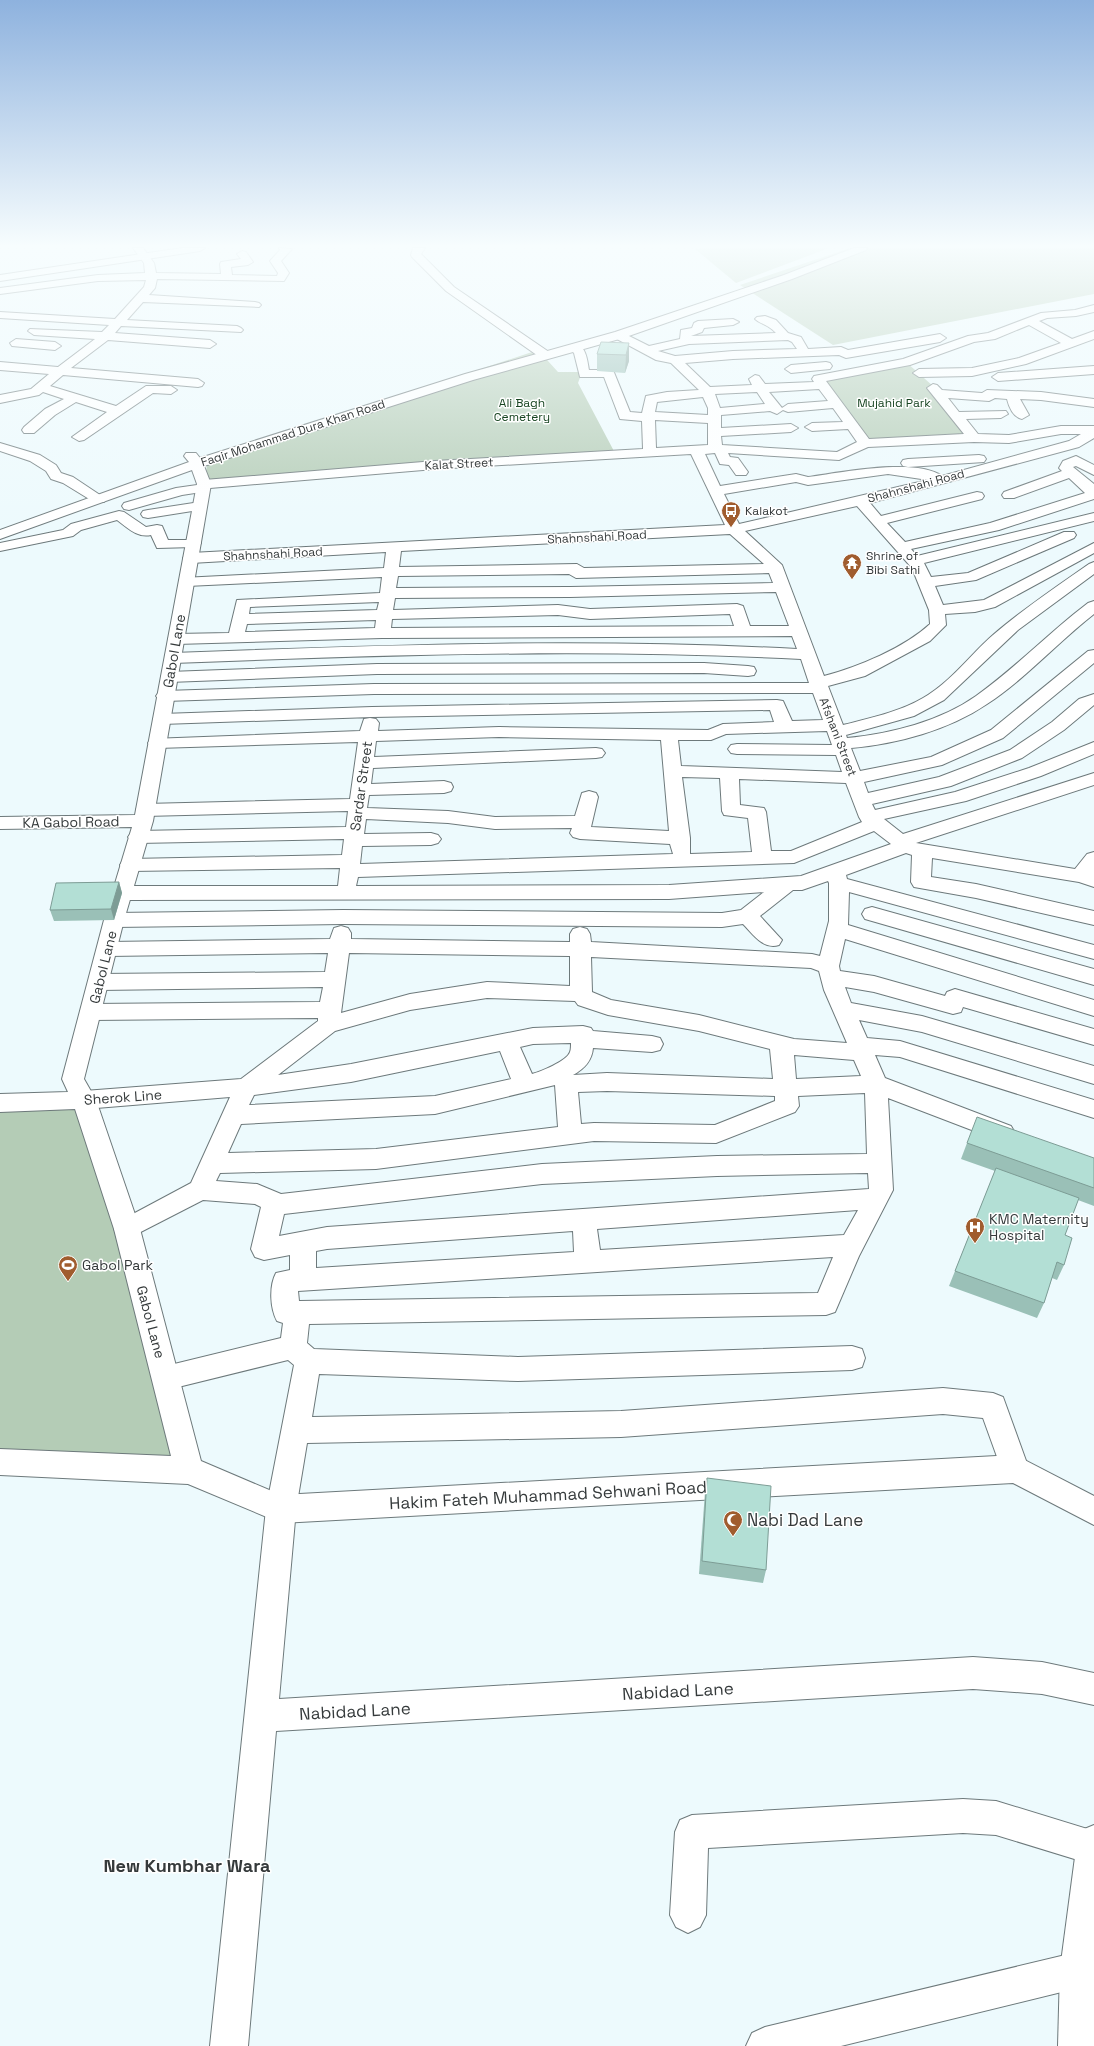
<svg xmlns="http://www.w3.org/2000/svg" width="1094" height="2046" viewBox="0 0 1094 2046" font-family="'Space Grotesk',sans-serif">
<style>
.green{fill:#b4ccb6}
.lines{fill:none;stroke-linecap:round;stroke-linejoin:round}
.street-casing{stroke:#6d797b;stroke-width:2}
.secondary-casing{stroke:#6d797b;stroke-width:2}
.street{fill:#fff;fill-rule:evenodd}
.secondary{fill:#fff;fill-rule:evenodd}
.wall{fill:#9ac0b7}
.shaded-wall{fill:#7d9c95}
.building{fill:#b3dfd5;stroke:#7d9c95}
.labels{text-anchor:middle;dominant-baseline:central;stroke-width:3;stroke-linejoin:round;paint-order:stroke}
.far-park-label{font-size:12px;fill:#174421;stroke:#fff}
.far-street-label{font-size:12px;fill:#353a3b;stroke:#fff}
.far-poi-label{font-size:12px;fill:#353a3b;stroke:#fff;text-anchor:start}
.street-label{font-size:14px;fill:#353a3b;stroke:#fff}
.poi-label{font-size:14px;fill:#353a3b;stroke:#fff;text-anchor:start}
.near-street-label{font-size:17px;fill:#353a3b;stroke:#fff}
.near-poi-label{font-size:17px;fill:#353a3b;stroke:#fff;text-anchor:start}
.near-neighbourhood-label{font-size:18px;font-weight:bold;fill:#353a3b;stroke:#fff}
</style>
<rect width="100%" height="100%" fill="#edfafd"/>
<g class="green">
<path d="M713 248H829L736 283 695 249Z"/>
<path d="M850 248H1094V294L833 345 740 285Z"/>
<path d="M538 350 558 372H582L578 383 616 455 204 484 208 459Z"/>
<path d="M906 362 943 395 974 438 865 443 818 379Z"/>
<path d="M84 1100 189 1470 0 1462V1103Z"/>
</g>
<g class="lines">
<g class="street-casing">
<g id="street">
<path d="M133 248H143L154 263 156 273 221 274 220 264 221 262 241 259 237 254 242 251 246 252 253 262 248 265 231 267 232 275 277 276 278 273 270 261 280 250 279 248 292 249 281 261 289 273 284 281 157 279 155 288 149 295 255 302 259 303 261 305 259 307 143 302 127 320 237 326 241 328 243 330 241 332 121 326 115 333 210 340 216 344 210 348 108 340 71 368 198 379 204 383 202 386 198 387 63 375 50 386 116 406 146 386H171L177 390 171 394 153 393 84 440 79 441 72 437 107 412 76 402 55 415 34 433H24L22 430 24 427 45 409 64 399 43 392 39 395 0 403V395L31 389 49 374 0 370V362L58 367 95 339 34 335 28 331 30 329 102 332 109 325 0 318V312L115 319 144 287 146 280 98 281 0 294V288L98 275 145 273 144 263Z"/>
<path d="M413 248H425L421 254 454 287 549 352 551 355 549 358H541L446 291 412 257 411 255Z"/>
<path d="M1094 305V312L1076 316 1047 318 1039 321 1072 339 1094 331V339L1026 364 972 376 919 377 913 373 919 369 972 368 1019 358 1061 343 1029 325 995 339 974 342 910 365 826 381 869 439 964 434 927 388 933 384 937 385 942 390 982 393 987 390 1041 392 1094 399V407L1041 400 1020 399 1029 415 1022 419C1013 417 1009 407 1007 399L995 398 989 401 948 398 959 412 1006 411 1008 414 1001 418 966 419 978 434 1009 435 1061 426H1094V438L1079 447 870 503 881 516 977 492 982 493 984 496 982 499 887 523 905 542 990 523 1085 493 1069 478 1014 498H1004L1002 495 1004 492 1062 471 1059 468 1063 461 1076 456 1094 465V475L1076 466 1073 467 1094 484V499L999 530 911 549 917 556 1094 513V521L924 563 931 577 968 573 1064 532H1074L1076 535 1074 538 976 580 935 586 943 605 984 600 1094 543V553L995 607 975 612 945 614 946 625 930 641 865 676 828 686 843 725C870 718 899 712 923 698 951 682 970 655 993 635 1023 609 1056 587 1089 564L1094 562V574L1018 630 944 700 914 716 846 735 847 738C890 734 941 721 976 696 1011 671 1041 641 1074 614L1088 603 1094 601V614C1058 642 1024 680 987 704 949 730 897 744 851 748L860 771 931 757 991 730 1088 651 1094 650V663L1003 738 942 765 864 782 868 793 939 777 1010 750 1052 722 1079 699 1094 694V705L1064 730 1022 758 951 786 872 804 875 810 955 792 1029 768 1094 742V754L1041 776 966 801 884 819 903 834 1094 773V785L916 843 1075 869 1087 854 1094 852V887L1079 882 932 858 931 877 976 884 1094 911V925L976 898 914 887 911 882 912 855 906 853 846 875 847 879 1094 945V959L849 892 848 925 1094 1000V1016L845 939 839 966 840 971 874 976 945 996 947 992 955 989 1094 1029V1045L963 1007 961 1012 953 1014 874 992 845 987 851 1003 922 1016 1094 1066V1084L922 1032 859 1020 867 1038 900 1041 1094 1100V1118L900 1057 875 1055 885 1078 1011 1126 1015 1133 1011 1140 1003 1142 888 1098 893 1190 859 1256 835 1312 826 1315 309 1324 307 1343 314 1349 518 1357 852 1346 862 1349 865 1358 862 1367 852 1370 518 1381 319 1374 312 1417 621 1411 943 1388 993 1393 1003 1397 1029 1469 1025 1479 1015 1483 1005 1479 983 1418 943 1414 621 1437 307 1443 296 1509 279 1699 973 1657 1042 1662 1094 1673V1705L1042 1694 973 1689 276 1731 248 2046H210L266 1509 294 1365 288 1360 166 1390 156 1387 152 1378 156 1369 166 1366 281 1338 283 1323 277 1321C270 1308 269 1286 276 1273L290 1270V1255L264 1260 255 1257 251 1249 261 1207 255 1204 203 1200 127 1239 118 1236 114 1229 118 1222 191 1183 230 1097 84 1109 76 1106 72 1100 76 1094 84 1091 241 1079 318 1021V1018L91 1020 83 1018 80 1012 83 1006 91 1004 320 1002 323 987 99 990 91 987 88 982 91 977 99 974 325 972 328 953 108 956 101 954 98 949 101 944 108 942 330 939 334 928 341 926 348 928 351 933V939L570 942V934L573 929 580 927 587 929 590 934 591 942 812 954 820 956 829 921V883L828 881 802 890H793L760 916 782 940 779 945C763 950 753 934 743 924L722 927 343 924 114 927 107 925 104 920 107 915 114 913 343 910 722 913 741 910 764 892 669 899 123 900 116 898 113 893 116 888 123 886H338L340 868 130 871 123 870 120 865 123 860 130 859 342 855 344 839 138 843 131 841 128 837 131 833 138 831 346 827 348 811 145 816 138 814 136 810 138 806 145 804 350 799 358 742 157 748 151 747 148 743 151 739 360 731 364 719 370 718 376 719 379 723 378 731 499 727 708 730 723 724 774 722 770 710 372 717 162 724 156 723 153 719 156 715 162 714 372 707 777 700 783 701 792 721 823 720 813 693 374 694 165 701 159 700 156 696 159 692 165 691 374 684 809 683 801 659C592 648 382 655 173 663L167 662 165 658 167 654 173 653C381 645 589 638 797 649L792 636 382 638 176 644 170 642 168 639 170 636 176 634 229 633 237 600 380 593 382 577 187 586 182 584 179 581 182 578 384 568 386 552 191 563 186 561 183 558 186 555 191 553 725 525 691 454 435 469 210 488 208 491 182 495 129 510 124 509 122 506 124 503 176 488 197 485 199 481 204 480 435 461 643 449 642 421 620 419 604 377H580L574 353 569 348 571 345C586 342 587 359 589 370H613L630 412 642 413 646 396 667 392 699 390 671 363 656 360 615 338 613 335 619 331 649 346 680 339 681 330 692 328 694 323 698 321 733 319 739 322 733 325 704 328 702 332 691 336 776 333C768 324 760 324 755 319L757 317 765 316 776 320 788 333 801 337 808 349 841 347 848 350 940 334 946 338 940 342 846 358 839 355 733 359 685 363 710 387 752 385 749 379 755 375 759 376 765 384 814 382 812 379 814 376 903 359 968 336 988 333 1041 313 1075 310ZM788 340 792 342 797 349 733 351 675 356 658 351 689 344ZM819 389 828 401 788 404 782 408 769 392ZM757 392 765 404 720 408 715 394ZM703 397 708 408V415L655 412 657 402ZM833 408 843 422 812 423 805 427 812 431 848 429 857 442 837 452 722 445 721 436 791 432 798 428 791 424 721 428V415L770 411 777 414 783 410 788 412ZM655 420 708 423V445L656 448ZM1061 434H1081L1069 441 942 476C916 457 839 473 808 477L796 474 720 486 705 454 715 453 720 464 729 465 736 475H746L748 472 738 458 730 457 728 453 839 460 868 447 974 442 1009 443ZM888 474 928 480 739 524 724 494 796 482 808 485ZM857 506 912 568 929 610 930 624C904 648 858 667 824 676L782 565 745 531ZM730 534 764 564 584 568 577 564 399 567 401 551ZM769 573 773 583 570 587 396 588 398 576 569 574 576 578ZM776 592 789 626H750L743 606 737 604 590 609 558 605 393 610 395 598 570 597ZM379 602 377 610 249 614 250 607ZM730 614 734 626 391 628 392 619 558 615 590 619ZM376 620 375 628 245 632 247 624ZM827 731 832 745 737 744 731 745 728 749 731 753 737 754 836 755 842 772 681 766 678 740H711L726 734ZM499 737 661 740 669 831 591 827 598 797 596 793 589 791 582 793 575 816 495 817 448 811 367 808 369 795 444 793 451 791 453 787 451 783 444 781 371 784 373 768 596 758 602 757 605 753 602 749 596 748 374 757 376 741ZM682 777 720 778 722 811 724 815 748 818 752 852 690 854V838ZM739 779 846 783 859 817 862 822 791 851H771L766 812 764 808 740 805ZM366 819 448 823 495 829 572 828 570 833 573 837 580 839 670 844 673 854 360 864 362 846 431 845 438 843 441 839 438 835 431 833 364 834ZM874 831 891 844 801 876 669 885 356 886 358 877 794 863ZM349 953 570 956V986L487 982 410 994 341 1013ZM591 957 811 968 819 971 824 990 847 1043 794 1039 699 1015 611 1000 592 992ZM487 998 575 1001 578 1005 608 1015 699 1031 770 1049 773 1079 607 1073 573 1075C584 1069 592 1061 593 1048L652 1052 660 1050 663 1044 660 1038 652 1036 593 1031 591 1028 583 1026 533 1028 351 1064 278 1075 335 1031 410 1010ZM571 1043C571 1045 571 1050 570 1052 567 1061 540 1072 532 1074L520 1047 533 1044ZM500 1051 511 1079 435 1096 249 1105 254 1095 351 1082ZM794 1055 854 1060 861 1076 796 1079ZM555 1085 558 1127 376 1149 228 1153 241 1124 435 1114ZM607 1091 775 1096V1101L715 1125 594 1123 581 1124 578 1092ZM865 1093 867 1154 717 1156 542 1164 281 1194 257 1184 216 1181 220 1173 376 1169 594 1141 716 1143 795 1112 799 1106 798 1096ZM868 1173 869 1189 327 1227 279 1236 284 1214 542 1184 717 1176ZM858 1210 844 1235 600 1250 597 1229ZM573 1231 574 1252 316 1268V1251L327 1249ZM833 1257 818 1293 299 1301 298 1291Z"/>
<path d="M16 339 55 342 61 346 55 350 12 346 10 343Z"/>
<path d="M826 362 830 363 832 366 830 369 791 373 785 369 791 365Z"/>
<path d="M1094 366V374L998 381 992 377 998 373Z"/>
<path d="M0 443 40 455 56 465 61 473 73 477 106 499 104 502H94L63 483 51 479 46 471 30 461 0 451Z"/>
<path d="M979 455 984 456 986 459 984 462 908 467 903 466 901 463 903 460 908 459Z"/>
<path d="M200 502 205 503 207 506 205 509 148 518 143 517 141 514 143 511 148 510Z"/>
<path d="M119 511 124 512 146 527 157 525 162 526 168 540H199L201 543 199 546 194 547 157 548 151 535C137 538 128 528 117 520L81 530 73 536 0 551V543L63 530 71 524Z"/>
<path d="M704 663 748 666 754 667 756 671 754 675 748 676 704 673 377 674 169 682 163 681 161 677 163 673 169 672 377 664Z"/>
<path d="M872 907 1094 969V985L865 919 862 914 865 909Z"/>
<path d="M963 1799 996 1801 1094 1831V1865L996 1835 963 1833 708 1848 706 1915 700 1927 688 1933 676 1927 670 1915 675 1832 680 1820 692 1815Z"/>
<path d="M1078 1952 1094 1955V1991L1078 1988 841 2046H746L752 2033 765 2027Z"/>
</g>
</g>
<g class="secondary-casing">
<g id="secondary">
<path d="M182 248H205L200 251 0 281V275Z"/>
<path d="M854 248H867L866 250 792 279 623 338 473 380 204 466 211 484 153 821 124 920 84 1079 96 1100 140 1229 201 1461 281 1495 1015 1455 1094 1496V1525L1013 1483 281 1523 188 1484 0 1475V1449L171 1456 114 1229 75 1109 0 1112V1094L68 1092 62 1079 104 920 132 827 0 829V817L135 815 197 484 192 470 0 539V530L189 462 184 456 186 453H196L200 458 465 374 615 332 784 275Z"/>
<path d="M1094 1825V2046H1058L1060 1970 1077 1842 1082 1830Z"/>
</g>
</g>
<use href="#street" class="street"/>
<use href="#secondary" class="secondary"/>
</g>
<g class="wall">
<path d="M629 343V361L625 373 597 371V354Z"/>
<path d="M119 882 122 893 114 920 54 921 50 910Z"/>
<path d="M967 1143 1094 1158V1206L1078 1200 1065 1235 1064 1265 1057 1280 1052 1278 1044 1303 1037 1318 949 1286 995 1171 961 1159Z"/>
<path d="M707 1478 766 1570 763 1583 699 1574 705 1492Z"/>
</g>
<g class="shaded-wall">
<path d="M629 343V361L625 373 626 355Z"/>
<path d="M119 882 122 893 114 920 111 909Z"/>
</g>
<g class="building">
<path d="M601 342 629 343 626 355 597 354Z"/>
<path d="M119 882 111 909 50 910 56 883Z"/>
<path d="M977 1117 1094 1158V1188L967 1143Z"/>
<path d="M996 1168 1079 1198 1065 1235 1072 1238 1064 1265 1057 1262 1044 1303 955 1271Z"/>
<path d="M707 1478 771 1486 766 1570 702 1561Z"/>
</g>
<linearGradient id="sky" x2="0" y2="1"><stop stop-color="#8eb2de"/><stop offset="0.46" stop-color="#f7fdfe"/><stop offset="1" stop-color="#f7fdfe" stop-opacity="0"/></linearGradient>
<rect width="1094" height="534" fill="url(#sky)"/>
<defs>
<g id="bus-pin" transform="scale(1)"><path d="M0 17L-7.5 6A9.5 9.5 0 1 1 7.5 6Z" fill="#a05c2e" stroke="#fff"/><path d="M-5-6H5V4H4V6H2V4H-2V6H-4V4H-5ZM-3.5-4V0h7V-4ZM-3.5 1.2v1.5H-2V1.2ZM2 1.2v1.5H3.5V1.2Z" fill="#fff"/></g>
<g id="temple-pin" transform="scale(1)"><path d="M0 17L-7.5 6A9.5 9.5 0 1 1 7.5 6Z" fill="#a05c2e" stroke="#fff"/><path d="M0-6L5-2H3V0L6.5 2.5H4V6H1.5V3h-3V6H-4V2.5H-6.5L-3 0V-2H-5Z" fill="#fff"/></g>
<g id="hospital-pin" transform="scale(1)"><path d="M0 17L-7.5 6A9.5 9.5 0 1 1 7.5 6Z" fill="#a05c2e" stroke="#fff"/><path d="M-5-5h3v3.5h4V-5h3V5h-3V1.5h-4V5h-3Z" fill="#fff"/></g>
<g id="stadium-pin" transform="scale(1)"><path d="M0 17L-7.5 6A9.5 9.5 0 1 1 7.5 6Z" fill="#a05c2e" stroke="#fff"/><path d="M0-5a6.5 5 0 1 0 0 10a6.5 5 0 1 0 0-10ZM-3.5-1.8h7v3.6h-7Z" fill="#fff"/></g>
<g id="mosque-pin" transform="scale(1)"><path d="M0 17L-7.5 6A9.5 9.5 0 1 1 7.5 6Z" fill="#a05c2e" stroke="#fff"/><path d="M3.5-4.9A6 6 0 1 0 3.5 4.9A5 5 0 1 1 3.5-4.9Z" fill="#fff"/></g>
</defs>
<g fill-rule="evenodd">
<use href="#bus-pin" x="731" y="511"/>
<use href="#temple-pin" x="852" y="563"/>
<use href="#hospital-pin" x="975" y="1227"/>
<use href="#stadium-pin" x="68" y="1265"/>
<use href="#mosque-pin" x="733" y="1520"/>
</g>
<g class="labels">
<g class="far-park-label">
<text x="522" y="403">Ali Bagh<tspan x="522" dy="14">Cemetery</tspan></text>
<text x="894" y="403">Mujahid Park</text>
</g>
<g class="far-street-label">
<text transform="translate(293 433) rotate(-18)">Faqir Mohammad Dura Khan Road</text>
<text transform="translate(459 464) rotate(-3)">Kalat Street</text>
<text transform="translate(916 486) rotate(-15)">Shahnshahi Road</text>
<text transform="translate(597 537) rotate(-3)">Shahnshahi Road</text>
<text transform="translate(273 554) rotate(-3)">Shahnshahi Road</text>
<text transform="translate(838 737) rotate(69)">Afshani Street</text>
</g>
<g class="far-poi-label">
<text x="745" y="511">Kalakot</text>
<text x="866" y="556">Shrine of<tspan x="866" dy="14">Bibi Sathi</tspan></text>
</g>
<g class="street-label">
<text transform="translate(174 651) rotate(-80)">Gabol Lane</text>
<text transform="translate(361 786) rotate(-82)">Sardar Street</text>
<text transform="translate(71 822) rotate(-1)">KA Gabol Road</text>
<text transform="translate(103 967) rotate(-76)">Gabol Lane</text>
<text transform="translate(123 1097) rotate(-4)">Sherok Line</text>
<text transform="translate(151 1322) rotate(75)">Gabol Lane</text>
</g>
<g class="poi-label">
<text x="989" y="1219">KMC Maternity<tspan x="989" dy="16">Hospital</tspan></text>
<text x="82" y="1265">Gabol Park</text>
</g>
<g class="near-street-label">
<text transform="translate(548 1495) rotate(-3)">Hakim Fateh Muhammad Sehwani Road</text>
<text transform="translate(678 1691) rotate(-3)">Nabidad Lane</text>
<text transform="translate(355 1711) rotate(-3)">Nabidad Lane</text>
</g>
<g class="near-poi-label">
<text x="747" y="1520">Nabi Dad Lane</text>
</g>
<g class="near-neighbourhood-label">
<text x="187" y="1865">New Kumbhar Wara</text>
</g>
</g>
</svg>
